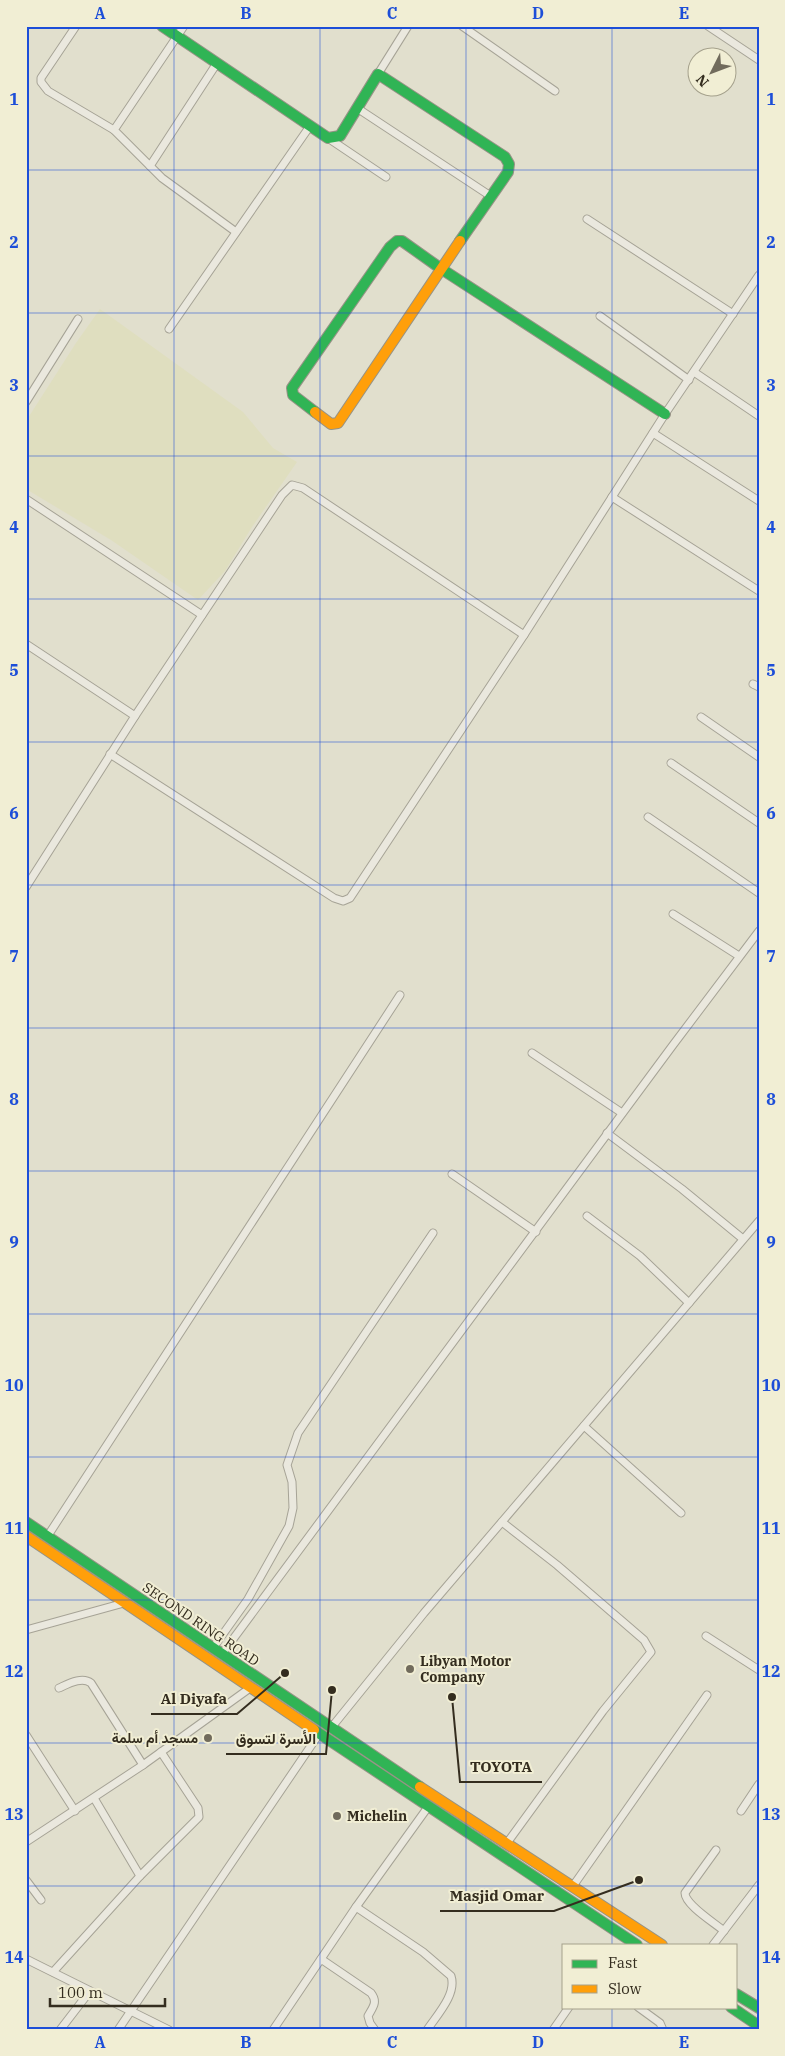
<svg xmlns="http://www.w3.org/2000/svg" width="785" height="2056" viewBox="0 0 785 2056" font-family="'IBM Plex Serif',Vazirmatn,serif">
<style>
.farmland{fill:#dfdebf}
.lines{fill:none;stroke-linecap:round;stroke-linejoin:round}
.street-casing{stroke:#a6a396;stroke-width:9}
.fast-casing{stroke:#969386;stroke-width:12}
.slow-casing{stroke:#969386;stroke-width:12}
.street{stroke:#eae8de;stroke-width:7}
.fast{stroke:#30b455;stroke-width:10}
.slow{stroke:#ff9f0a;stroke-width:10}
.grid{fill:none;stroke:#1d4ed8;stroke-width:1;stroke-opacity:0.55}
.poi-dot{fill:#716b5c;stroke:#f1eed4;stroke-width:2}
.labels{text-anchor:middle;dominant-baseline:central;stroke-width:4;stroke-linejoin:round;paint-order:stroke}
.street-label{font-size:14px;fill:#342d1f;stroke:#f1eed4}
.poi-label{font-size:14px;font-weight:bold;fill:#342d1f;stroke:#f1eed4;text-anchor:start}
.leader{fill:none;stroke:#342d1f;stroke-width:2}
.callout-dot{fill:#342d1f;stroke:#f1eed4;stroke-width:2}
.callout-label{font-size:15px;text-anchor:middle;font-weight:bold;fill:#342d1f;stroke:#f1eed4;stroke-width:4;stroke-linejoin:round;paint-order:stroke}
.neatline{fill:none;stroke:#1d4ed8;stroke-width:2}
.grid-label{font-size:16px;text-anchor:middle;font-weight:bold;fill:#1d4ed8}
</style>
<rect width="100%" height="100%" fill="#e1dfcd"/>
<path class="farmland" d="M100 309 243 412 273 448 297 462 252 527 225 571 198 600 111 540 26 489V421L76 343Z"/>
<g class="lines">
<g class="street-casing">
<g id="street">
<path d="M76 26 41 78V82L48 91 114 130"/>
<path d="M184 26 114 130 162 178 236 232"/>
<path d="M462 26 555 91"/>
<path d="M708 26 759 60"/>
<path d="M378 74 408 26"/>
<path d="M357 108 492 197"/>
<path d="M328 138 386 177"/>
<path d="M150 166 217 63"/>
<path d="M587 219 733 314"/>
<path d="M600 316 689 380"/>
<path d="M169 329 310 126"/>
<path d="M694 372 759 416"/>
<path d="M26 402 78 319"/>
<path d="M653 433 759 501"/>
<path d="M612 497 759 591"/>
<path d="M26 499 202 615"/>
<path d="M26 644 135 716 26 887"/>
<path d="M753 684 759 687"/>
<path d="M135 716 282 495 292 485 303 488 524 635"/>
<path d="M701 717 759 757"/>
<path d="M110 754 334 898 343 901 350 898 524 635 665 414 759 275"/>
<path d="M671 763 759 823"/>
<path d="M648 817 759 893"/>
<path d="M673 914 739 956"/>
<path d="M532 1053 622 1113"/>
<path d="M607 1133 682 1189 743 1239"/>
<path d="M452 1174 536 1232"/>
<path d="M587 1216 640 1256 689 1303"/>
<path d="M584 1426 681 1513"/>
<path d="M502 1522 557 1565 644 1640 651 1652 603 1711 507 1843"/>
<path d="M47 1537 400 995"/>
<path d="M26 1630 124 1603"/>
<path d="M706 1636 759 1670"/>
<path d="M213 1648 248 1599 289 1526 293 1508 292 1482 287 1465 298 1433 433 1233"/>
<path d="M222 1654 673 1045 759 931"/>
<path d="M59 1688C68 1684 82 1676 91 1683L143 1765"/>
<path d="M331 1728 424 1613 759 1221"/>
<path d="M26 1735 75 1811"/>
<path d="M741 1811 759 1784"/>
<path d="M26 1842 143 1765 250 1688"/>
<path d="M716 1850 685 1893C685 1905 715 1923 724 1931"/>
<path d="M140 1876 199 1817 198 1808 161 1752"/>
<path d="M26 1880 41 1900"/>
<path d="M573 1886 707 1695"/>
<path d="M356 1907 423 1952 451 1976C457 1994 437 2015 427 2030"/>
<path d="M713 1945 759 1885"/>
<path d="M26 1959 169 2030"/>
<path d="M321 1959 371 1993C378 2002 373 2007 368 2016L370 2023 375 2030"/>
<path d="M53 1972 140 1876 94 1798"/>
<path d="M638 2007 660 2023 663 2030"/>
<path d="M60 2030 90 1991"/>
<path d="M118 2030 319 1734"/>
<path d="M273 2030 356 1907 428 1807"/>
<path d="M553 2030 569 2007"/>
</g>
</g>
<g class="fast-casing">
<g id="fast">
<path d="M162 26 328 138 340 136 378 74 505 157 509 164 508 172 460 241"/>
<path d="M315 412 293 395 292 388 390 247 397 241H402L440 268 665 414"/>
<path d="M26 1522 420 1787"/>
<path d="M314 1730 637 1945"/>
<path d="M736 1994 759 2008"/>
<path d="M731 2007 759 2026"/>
</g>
</g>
<g class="slow-casing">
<g id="slow">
<path d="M315 412 331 424 338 423 460 241"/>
<path d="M26 1536 314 1730"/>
<path d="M420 1787 662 1945"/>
</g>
</g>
<use href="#street" class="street"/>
<use href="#fast" class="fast"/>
<use href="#slow" class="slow"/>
</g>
<path class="grid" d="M174 26V2030M320 26V2030M466 26V2030M612 26V1945M26 170H759M26 313H759M26 456H759M26 599H759M26 742H759M26 885H759M26 1028H759M26 1171H759M26 1314H759M26 1457H759M26 1600H759M26 1743H759M26 1886H759M612 2007V2030"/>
<g class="poi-dot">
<circle cx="410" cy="1669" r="5"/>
<circle cx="208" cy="1738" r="5"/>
<circle cx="337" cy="1816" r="5"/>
</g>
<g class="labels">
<g class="street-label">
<text transform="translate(201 1624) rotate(34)">SECOND RING ROAD</text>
</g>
<g class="poi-label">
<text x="420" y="1661">Libyan Motor<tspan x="420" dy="16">Company</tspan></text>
<text x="198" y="1738" text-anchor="end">مسجد أم سلمة</text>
<text x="347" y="1816">Michelin</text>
</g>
</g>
<path class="leader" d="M285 1673L237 1714H151M332 1690L326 1754H226M452 1697L460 1782H542M639 1880L554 1911H440"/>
<g class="callout-dot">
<circle cx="285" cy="1673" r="5"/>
<circle cx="332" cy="1690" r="5"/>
<circle cx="452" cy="1697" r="5"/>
<circle cx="639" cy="1880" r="5"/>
</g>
<g class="callout-label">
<text x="194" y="1704">Al Diyafa</text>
<text x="276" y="1744">الأسرة لتسوق</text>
<text x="501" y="1772">TOYOTA</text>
<text x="497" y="1901">Masjid Omar</text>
</g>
<rect width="785" height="2056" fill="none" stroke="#f1eed4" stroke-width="55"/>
<rect x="562" y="1944" width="175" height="65" fill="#f1eed4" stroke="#a5a18c"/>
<rect x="572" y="1960" width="25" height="8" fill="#30b455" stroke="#a5a18c"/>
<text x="608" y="1968" font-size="15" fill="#342d1f">Fast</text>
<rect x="572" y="1985" width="25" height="8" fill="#ff9f0a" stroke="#a5a18c"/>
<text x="608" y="1994" font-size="15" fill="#342d1f">Slow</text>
<g transform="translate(712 72) rotate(228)"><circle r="24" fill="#f1eed4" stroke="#a5a18c"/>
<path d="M0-4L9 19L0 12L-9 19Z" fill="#716b5c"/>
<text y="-8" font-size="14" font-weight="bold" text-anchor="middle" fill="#342d1f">N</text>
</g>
<path d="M50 1998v8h115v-8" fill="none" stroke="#342d1f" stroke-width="2.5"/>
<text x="58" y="1998" font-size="15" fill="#342d1f" stroke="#f1eed4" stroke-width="4" paint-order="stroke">100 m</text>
<rect x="28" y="28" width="730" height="2000" class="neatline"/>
<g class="grid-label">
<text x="100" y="19">A</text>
<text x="246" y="19">B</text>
<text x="392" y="19">C</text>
<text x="538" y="19">D</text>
<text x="684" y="19">E</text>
<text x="14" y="105">1</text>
<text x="771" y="105">1</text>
<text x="14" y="248">2</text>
<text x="771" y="248">2</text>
<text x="14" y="391">3</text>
<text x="771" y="391">3</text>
<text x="14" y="533">4</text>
<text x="771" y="533">4</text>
<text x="14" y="676">5</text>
<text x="771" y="676">5</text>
<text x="14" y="819">6</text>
<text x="771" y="819">6</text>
<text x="14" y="962">7</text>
<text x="771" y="962">7</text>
<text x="14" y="1105">8</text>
<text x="771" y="1105">8</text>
<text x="14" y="1248">9</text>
<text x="771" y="1248">9</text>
<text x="14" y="1391">10</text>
<text x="771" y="1391">10</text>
<text x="14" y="1534">11</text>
<text x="771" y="1534">11</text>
<text x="14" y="1677">12</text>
<text x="771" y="1677">12</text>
<text x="14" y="1820">13</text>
<text x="771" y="1820">13</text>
<text x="14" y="1963">14</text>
<text x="771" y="1963">14</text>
<text x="100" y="2048">A</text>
<text x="246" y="2048">B</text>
<text x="392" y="2048">C</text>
<text x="538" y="2048">D</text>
<text x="684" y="2048">E</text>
</g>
</svg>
